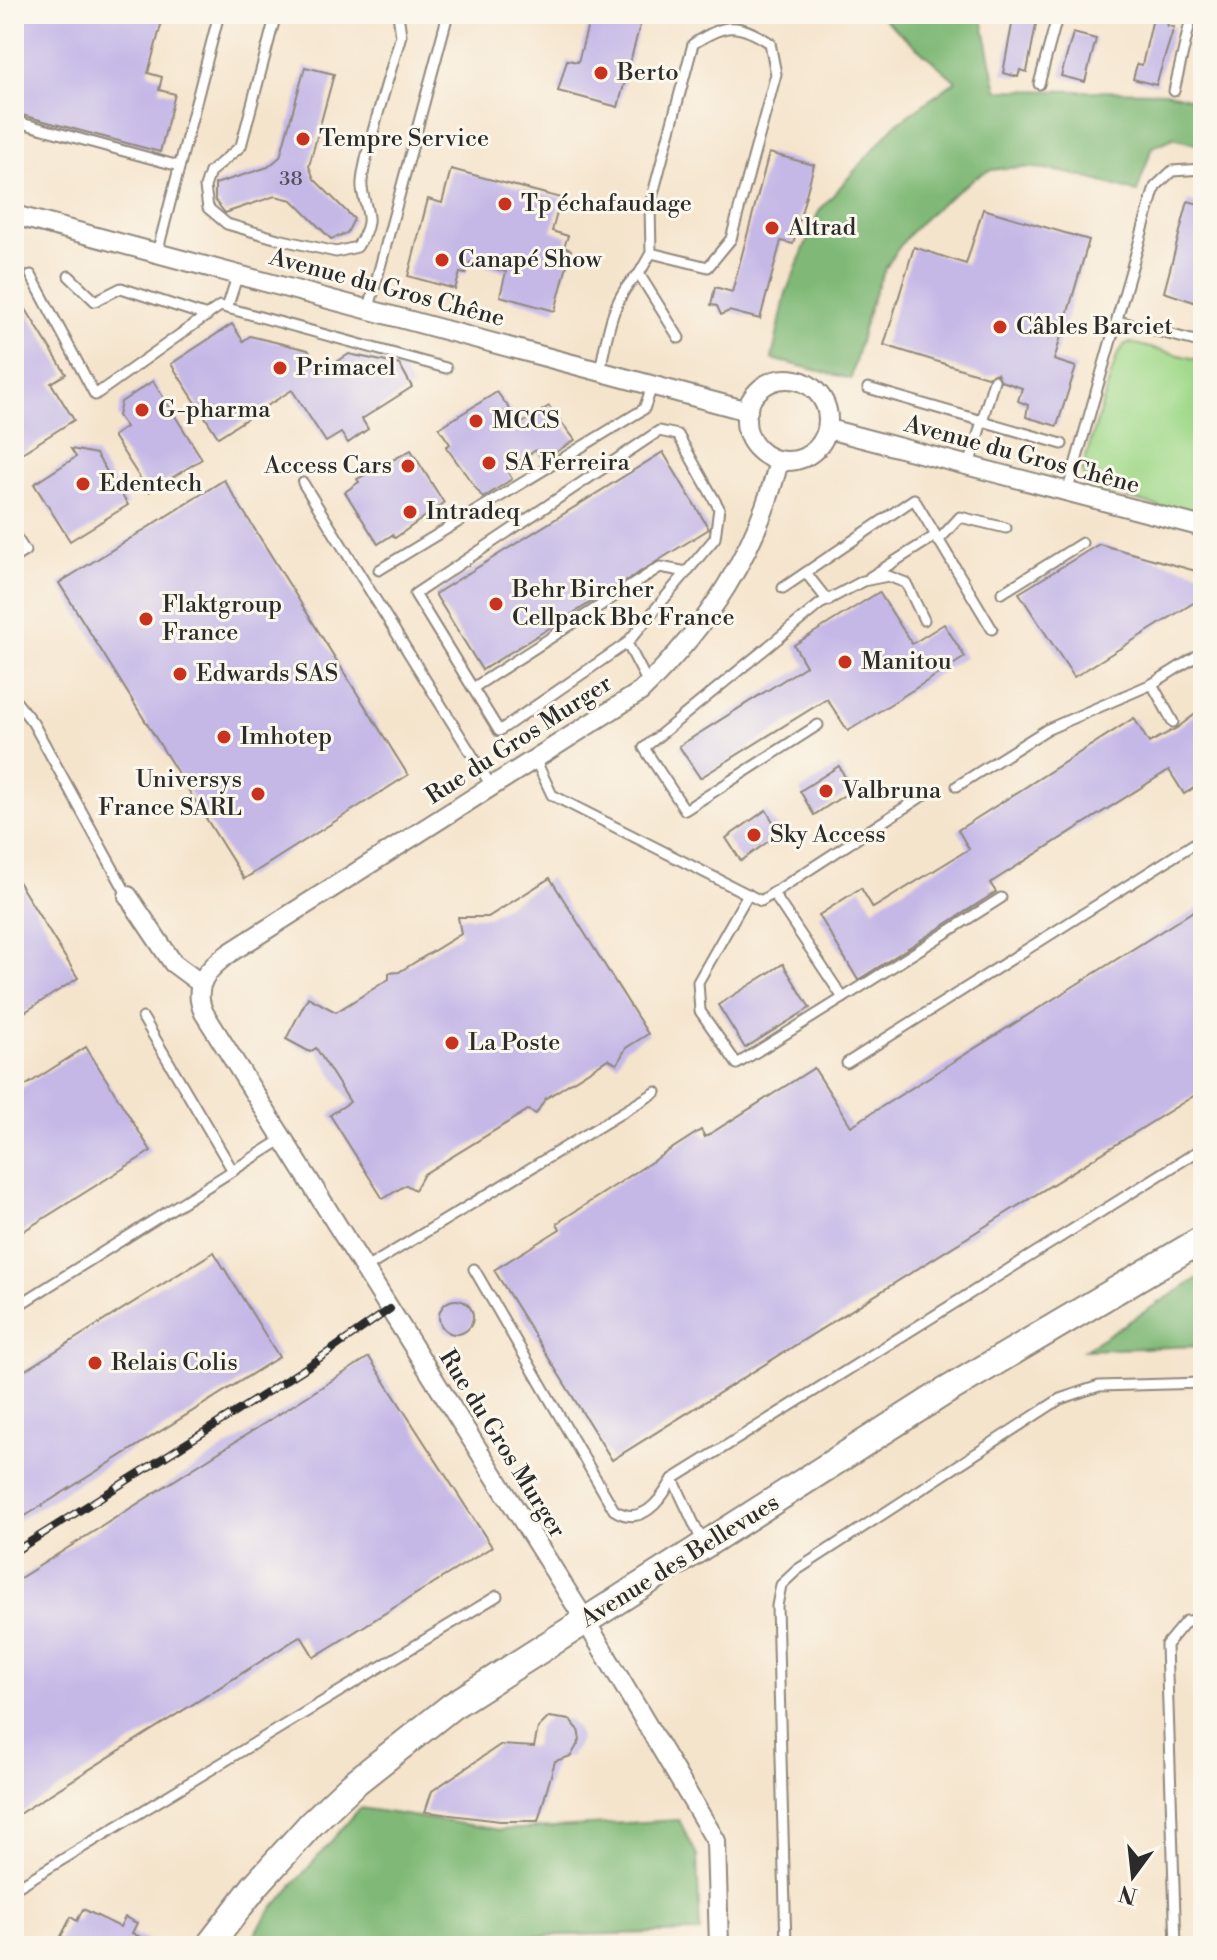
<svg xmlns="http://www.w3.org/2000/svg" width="1217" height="1960" viewBox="0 0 1217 1960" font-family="'Libre Bodoni',serif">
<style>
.green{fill:#a1d98b;stroke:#66825b;stroke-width:2}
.forest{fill:#80b977;stroke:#567251;stroke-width:2}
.building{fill:#c5b8e7}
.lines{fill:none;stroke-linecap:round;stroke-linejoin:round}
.lane-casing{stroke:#90887c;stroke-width:13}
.street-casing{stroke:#90887c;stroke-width:22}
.secondary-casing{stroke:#90887c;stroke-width:30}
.lane{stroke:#fff;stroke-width:9}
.street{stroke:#fff;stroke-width:18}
.secondary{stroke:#fff;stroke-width:26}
.rail-casing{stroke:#2b2b2b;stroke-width:8}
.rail{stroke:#fbf7ec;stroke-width:5;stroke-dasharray:15;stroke-linecap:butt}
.poi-dot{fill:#c8321e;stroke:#fbf7ec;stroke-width:3}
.labels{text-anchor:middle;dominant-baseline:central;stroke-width:6;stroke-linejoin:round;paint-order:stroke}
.number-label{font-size:20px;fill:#524e5a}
.poi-label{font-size:24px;fill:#2b2b2b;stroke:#fbf7ec;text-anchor:start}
.street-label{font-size:24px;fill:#2b2b2b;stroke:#fbf7ec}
</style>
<rect width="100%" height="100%" fill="#fbf7ec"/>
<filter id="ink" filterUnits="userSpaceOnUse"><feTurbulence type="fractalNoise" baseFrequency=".0125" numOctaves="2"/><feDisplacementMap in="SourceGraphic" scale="16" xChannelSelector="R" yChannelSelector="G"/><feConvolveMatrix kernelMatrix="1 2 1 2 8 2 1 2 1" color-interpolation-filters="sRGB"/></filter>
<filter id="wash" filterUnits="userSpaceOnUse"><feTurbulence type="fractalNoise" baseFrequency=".006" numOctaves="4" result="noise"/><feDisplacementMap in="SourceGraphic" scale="32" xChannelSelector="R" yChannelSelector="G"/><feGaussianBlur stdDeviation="1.8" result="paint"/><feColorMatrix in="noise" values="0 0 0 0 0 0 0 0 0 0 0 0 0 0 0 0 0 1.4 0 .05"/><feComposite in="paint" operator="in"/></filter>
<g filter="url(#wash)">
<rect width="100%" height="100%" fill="#f5e4cc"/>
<path class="green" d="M1131 343 1203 361V519L1087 487 1082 470 1117 356 1125 344Z"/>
<g class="forest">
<path d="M878 14H981L997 90 1166 92 1203 102V146L1173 138 1152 147 1137 192C1091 179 1042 161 992 170 979 172 963 187 951 196 881 247 870 298 851 379L772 359 786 293 819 211 896 124 956 81Z"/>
<path d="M1203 1275V1346L1084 1350Z"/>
<path d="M360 1808 501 1830 679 1820 697 1855 700 1932 426 1938 418 1946H247L268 1914Z"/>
</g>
<g id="blocks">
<g class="building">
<path d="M14 14H164L148 73 162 77 159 90 175 94 160 152 14 113Z"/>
<path d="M591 14H643L618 107 558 91 567 60 578 62Z"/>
<path d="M1014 14H1038L1027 72 1020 70 1018 77 1003 73Z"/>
<path d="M1154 14H1170L1167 26 1174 27 1156 85 1133 79 1137 64 1142 65Z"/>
<path d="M1073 33 1096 39 1085 82 1061 76Z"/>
<path d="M305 67 334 74 309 166 314 179 354 219 347 233 331 239 292 200 275 196 225 213 215 200V184L268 167 280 157Z"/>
<path d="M769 153 814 165 793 244 781 241 760 319 729 311 721 315 717 306 711 305 715 287 732 292Z"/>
<path d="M451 169 561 198 552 231 568 236 564 247 571 250 555 311 500 296 506 272 470 262 466 274 460 273 455 289 408 276 428 199 442 203Z"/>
<path d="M1188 201 1203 205V305L1164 292Z"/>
<path d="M983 209 1089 240 1054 360 1076 367 1057 426 1026 417 1028 405 1018 401 1022 388 1001 381 997 373 987 377 884 345 914 247 966 264Z"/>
<path d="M14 290 66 374 51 383 74 420 14 458Z"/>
<path d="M232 324 243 341 250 336 308 350 322 371 349 354 400 365 412 387 362 419 368 429 348 443 341 433 326 442 292 390 218 437 171 364Z"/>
<path d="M153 381 202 459 149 492 113 436 126 427 118 416 121 402Z"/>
<path d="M497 392 521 424 549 406 575 440 543 460 536 450 506 469 512 479 483 498 446 447 450 444 439 428Z"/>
<path d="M71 449 96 454 128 505 70 541 34 484 76 457Z"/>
<path d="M411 450 444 503 395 538 392 535 378 544 345 492 359 482 357 479Z"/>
<path d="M663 452 709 529 482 670 435 594Z"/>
<path d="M224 480 408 775 244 879 59 583Z"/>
<path d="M1099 544 1203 573V597L1074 677 1019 593Z"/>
<path d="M879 592 912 644 944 624 965 657 848 731 827 699 700 778 679 746 806 666 794 645Z"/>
<path d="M1203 708V782L1184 794 1169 770 990 883 996 892 858 980 819 915 861 888 873 908 969 849 958 830 1134 718 1149 743 1177 728Z"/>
<path d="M839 766 852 790 814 815 800 791Z"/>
<path d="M766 810 780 833 741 861 726 838Z"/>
<path d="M14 875 78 978 14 1019Z"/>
<path d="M550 878 648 1034 626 1048 617 1064 608 1059 545 1099 536 1114 528 1110 424 1174 415 1190 406 1185 383 1199 330 1115 350 1102 316 1048 310 1052 286 1039 308 997 336 1012 389 979V973L399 972 461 934 458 917H488Z"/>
<path d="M1203 905V1090L612 1460 494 1270 560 1229 557 1223 701 1130 705 1137 814 1068 851 1126Z"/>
<path d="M783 964 810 1008 745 1048 718 1005Z"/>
<path d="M86 1047 151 1151 14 1237V1093Z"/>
<path d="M214 1252 279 1357 14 1523V1377Z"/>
<circle cx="456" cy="1317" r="17"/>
<path d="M369 1357 492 1547 314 1657 301 1636 14 1817V1582Z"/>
<path d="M549 1717 570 1720 578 1729 580 1740 571 1756 555 1761 538 1821H500L425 1812 432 1791 500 1745 534 1747 538 1728Z"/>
<path d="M83 1909 120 1927 125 1917 137 1923 132 1933 158 1946H56L71 1917 77 1921Z"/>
</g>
</g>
</g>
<g filter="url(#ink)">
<use href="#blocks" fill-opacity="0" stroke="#90887c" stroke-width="2"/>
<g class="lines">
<g class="lane-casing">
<g id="lane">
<path d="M276 14 241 146 210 172 205 187 208 208 227 224 278 239 336 252 357 247C376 218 366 215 362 188 359 169 394 61 401 35L398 14"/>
<path d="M1039 84 1058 14"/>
<path d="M1174 91 1192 14"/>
<path d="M14 121 179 166"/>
<path d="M157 253 219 14"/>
<path d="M639 274 651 253 708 267 731 239 776 74 770 43C738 22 725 23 693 44L650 205 651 253"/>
<path d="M31 275 95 395 220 306 446 368"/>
<path d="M69 276 95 301 121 288 207 316"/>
<path d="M227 308 238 274"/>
<path d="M369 308 448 14"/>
<path d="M1118 321 1203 343"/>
<path d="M600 370C607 338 612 295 639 274L679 338"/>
<path d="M868 388 1062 444"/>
<path d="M969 466 994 380"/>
<path d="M303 483 492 787"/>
<path d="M1067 493 1155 187 1172 171 1203 169"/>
<path d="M14 534 25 551 14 558"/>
<path d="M938 541 960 517 1006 528"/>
<path d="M379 570 644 409 653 384"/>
<path d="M806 573 828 601"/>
<path d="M870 577 935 536"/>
<path d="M783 588 914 499 992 629"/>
<path d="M1002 593 1082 543"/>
<path d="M627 643 715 538 719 508 678 435 659 431 415 594 499 731 627 643 648 683"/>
<path d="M1152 684 1173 722"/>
<path d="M473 688 660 567 687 572"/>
<path d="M14 699 33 723 128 896"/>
<path d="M818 725 685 810 644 748 820 604 863 581 888 576 906 583 924 620"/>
<path d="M535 759 552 795 761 901 927 793"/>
<path d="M957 786 1046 730 1152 684 1203 652"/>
<path d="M773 893 843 998 1001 898"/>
<path d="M748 894 698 982 700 1011 737 1064 843 998"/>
<path d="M143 1018 233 1171"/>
<path d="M847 1063 1203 838"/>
<path d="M366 1268 656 1092"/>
<path d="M474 1269 614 1510C641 1527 660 1502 673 1479L1203 1148"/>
<path d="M14 1308 283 1139"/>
<path d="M673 1479 703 1543"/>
<path d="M14 1889 497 1596"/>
<path d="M786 1946 777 1606 781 1585 797 1570 1060 1399 1099 1386 1203 1383"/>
<path d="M1176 1946 1166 1645 1186 1621 1203 1620"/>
</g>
</g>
<g class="street-casing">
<g id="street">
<path d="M14 215 748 411"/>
<circle cx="787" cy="420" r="41"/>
<path d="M828 429 1203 527"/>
<path d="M128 896 173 963 200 983"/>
<path d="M719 1946 716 1841 585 1620 204 1013C191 985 208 968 231 952L640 692C708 626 756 553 779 461"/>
</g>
</g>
<g class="secondary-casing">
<path id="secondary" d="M209 1946 255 1886 311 1824 352 1785 452 1706 941 1394 1203 1239"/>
</g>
<use href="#lane" class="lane"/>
<use href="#street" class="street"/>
<use href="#secondary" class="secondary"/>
<g class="rail-casing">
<path id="rail" d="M14 1552 307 1367 390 1309"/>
</g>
<use href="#rail" class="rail"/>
</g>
</g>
<g class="poi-dot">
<circle cx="601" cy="73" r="8"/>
<circle cx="303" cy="139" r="8"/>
<circle cx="505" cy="204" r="8"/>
<circle cx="772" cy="228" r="8"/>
<circle cx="442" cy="260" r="8"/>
<circle cx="1000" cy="327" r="8"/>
<circle cx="280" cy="368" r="8"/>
<circle cx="142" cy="410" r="8"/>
<circle cx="476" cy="421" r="8"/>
<circle cx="489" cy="463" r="8"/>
<circle cx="408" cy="466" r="8"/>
<circle cx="83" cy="484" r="8"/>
<circle cx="410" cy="512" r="8"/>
<circle cx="496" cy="604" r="8"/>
<circle cx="146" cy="619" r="8"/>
<circle cx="845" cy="662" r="8"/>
<circle cx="180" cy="674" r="8"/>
<circle cx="224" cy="737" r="8"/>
<circle cx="826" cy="791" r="8"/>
<circle cx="258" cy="794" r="8"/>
<circle cx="754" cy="835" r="8"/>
<circle cx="452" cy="1043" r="8"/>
<circle cx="95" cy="1363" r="8"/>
</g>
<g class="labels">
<g class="number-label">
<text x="291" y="179">38</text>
</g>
<g class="poi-label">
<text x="617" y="73">Berto</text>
<text x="319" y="139">Tempre Service</text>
<text x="521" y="204">Tp échafaudage</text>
<text x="788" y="228">Altrad</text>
<text x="458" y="260">Canapé Show</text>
<text x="1016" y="327">Câbles Barciet</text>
<text x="296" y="368">Primacel</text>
<text x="158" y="410">G-pharma</text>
<text x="492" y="421">MCCS</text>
<text x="505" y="463">SA Ferreira</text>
<text x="392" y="466" text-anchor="end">Access Cars</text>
<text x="99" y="484">Edentech</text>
<text x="426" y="512">Intradeq</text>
<text x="512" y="590">Behr Bircher<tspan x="512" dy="28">Cellpack Bbc France</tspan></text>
<text x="162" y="605">Flaktgroup<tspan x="162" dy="28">France</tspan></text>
<text x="861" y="662">Manitou</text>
<text x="196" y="674">Edwards SAS</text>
<text x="240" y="737">Imhotep</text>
<text x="242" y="780" text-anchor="end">Universys<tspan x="242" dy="28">France SARL</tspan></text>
<text x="842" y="791">Valbruna</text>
<text x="770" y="835">Sky Access</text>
<text x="468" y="1043">La Poste</text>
<text x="111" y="1363">Relais Colis</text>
</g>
<g class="street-label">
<text transform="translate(387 288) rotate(15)">Avenue du Gros Chêne</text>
<text transform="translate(1022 455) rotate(15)">Avenue du Gros Chêne</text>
<text transform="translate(519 740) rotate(-33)">Rue du Gros Murger</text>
<text transform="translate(502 1444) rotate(58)">Rue du Gros Murger</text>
<text transform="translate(680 1561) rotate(-32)">Avenue des Bellevues</text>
</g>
</g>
<rect width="1217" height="1960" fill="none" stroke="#fbf7ec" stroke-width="48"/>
<g transform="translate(1133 1876) rotate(195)" stroke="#fbf7ec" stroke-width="6" paint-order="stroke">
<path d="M0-6L14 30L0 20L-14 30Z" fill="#2b2b2b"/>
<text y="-12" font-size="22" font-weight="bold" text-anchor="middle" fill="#2b2b2b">N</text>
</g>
</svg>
